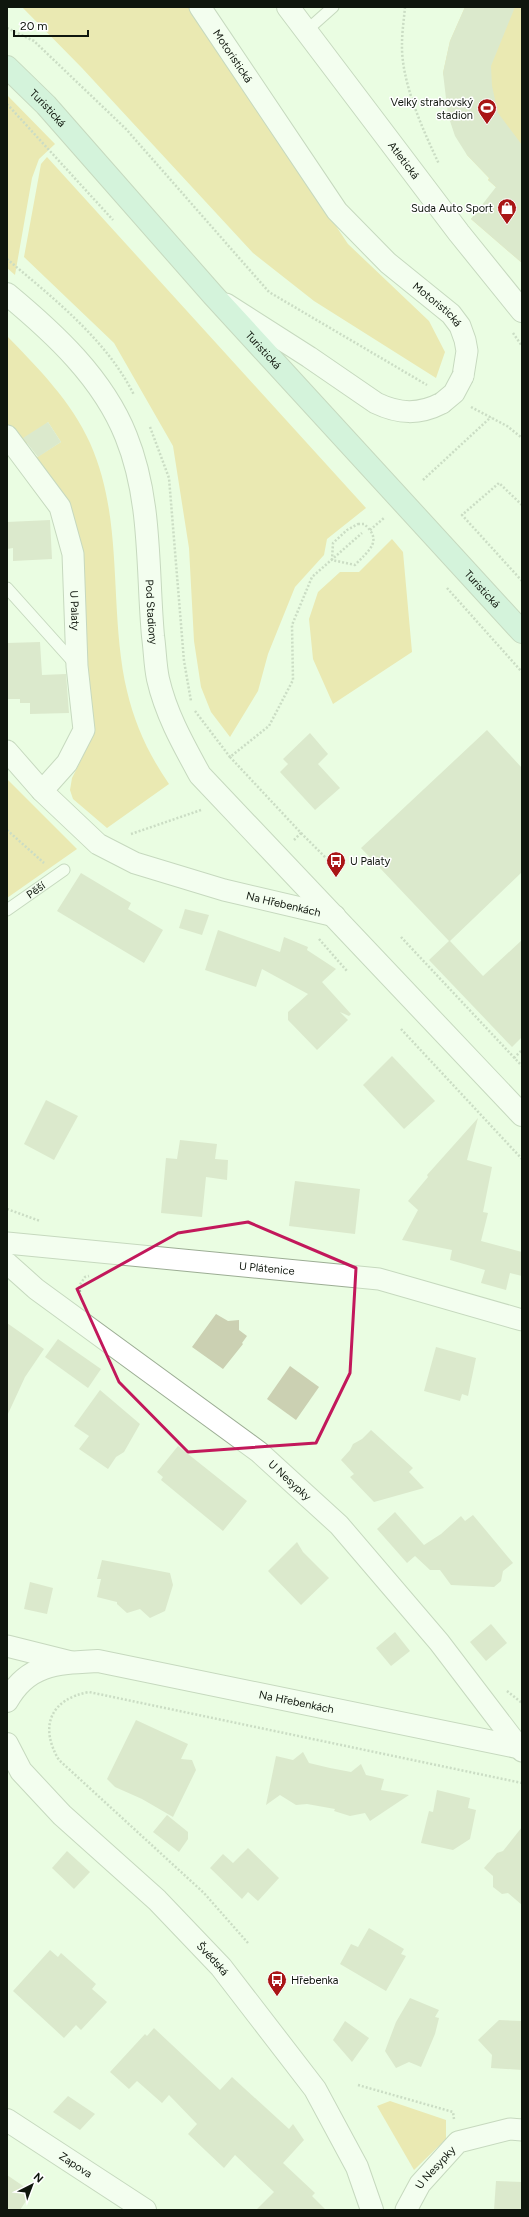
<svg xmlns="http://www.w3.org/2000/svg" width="529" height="2217" viewBox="0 0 529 2217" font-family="Figtree,sans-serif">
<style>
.green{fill:#ebd079}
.building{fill:#cbd0b2}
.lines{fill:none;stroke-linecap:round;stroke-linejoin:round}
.service-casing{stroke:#9cad94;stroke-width:13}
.minor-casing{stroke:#9cad94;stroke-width:23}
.tertiary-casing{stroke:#9cad94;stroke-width:24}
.secondary-casing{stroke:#9cad94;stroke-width:24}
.path{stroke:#a6b5a0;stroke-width:2.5;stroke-dasharray:2 2;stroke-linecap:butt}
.service{stroke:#fff;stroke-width:11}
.minor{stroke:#fff;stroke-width:21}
.tertiary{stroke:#fff;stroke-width:22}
.secondary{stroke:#bae6d3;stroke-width:22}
.minor-bridge-casing{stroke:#9cad94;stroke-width:23;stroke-linecap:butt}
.minor-bridge{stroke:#fff;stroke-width:21}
.marked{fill:none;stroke:#c2185b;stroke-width:3;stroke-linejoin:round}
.labels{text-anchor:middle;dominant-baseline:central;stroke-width:3;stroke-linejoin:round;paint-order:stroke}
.street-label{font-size:11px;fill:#0f160d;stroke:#fff}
.poi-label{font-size:11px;fill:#0f160d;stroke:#fff;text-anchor:end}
</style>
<rect width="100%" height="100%" fill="#eafde2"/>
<g class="green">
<path d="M22 7H189L348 244 429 321 445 352 436 378 314 301 253 253 82 68Z"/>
<path d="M465 7H522V263L471 219 498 189 488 180 489 178 467 155 443 73 450 41Z"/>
<path d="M7 95 55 144 39 159 32 178 15 275 7 268Z"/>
<path d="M47 157 366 508 327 539 324 555 295 587 268 654 258 691 230 737 211 712 201 687 194 641 189 548 173 446 114 343 24 257 41 164Z"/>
<path d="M7 336C38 368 72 402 90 443 125 521 108 609 127 691 135 725 149 755 169 784L107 828 73 799 70 790 72 778 82 758 89 732 91 710 79 545 30 453 33 452 37 457 61 442 48 422 25 446 7 426Z"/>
<path d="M392 539 403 552 412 652 333 704 313 659 309 619 318 592 340 572H359Z"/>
<path d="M7 779 77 849 7 898Z"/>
<path d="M390 2101 446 2120V2139L414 2170 377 2106Z"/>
</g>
<g class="building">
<path d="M465 7H515L491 66 492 86 498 113 522 145V263L471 219 496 187 488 180 490 179 467 155 455 136 448 115 443 73 450 41Z"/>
<path d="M48 422 61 442 38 457 23 438Z"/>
<path d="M50 520 52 559 13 561V548L7 549V522Z"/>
<path d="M40 642 42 675 66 674 69 713 30 714V703H20V699H7V643Z"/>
<path d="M487 730 522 768V872L450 941 483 976 522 940V1037L512 1047 429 960 449 941 361 848Z"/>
<path d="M310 733 328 754 318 764 340 788 315 810 280 772 288 764 283 759Z"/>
<path d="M81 873 131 903 128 909 163 930 144 963 57 911Z"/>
<path d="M185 909 209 915 202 935 179 928Z"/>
<path d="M218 930 280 952 284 937 308 947 307 950 336 969 322 982 351 1014 349 1016 340 1012 348 1020 317 1050 288 1020V1012L308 994 262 969 256 987 205 970Z"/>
<path d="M392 1056 435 1101 404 1129 363 1085Z"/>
<path d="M46 1100 78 1116 54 1160 24 1144Z"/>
<path d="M478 1118 467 1160 492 1167 483 1212 488 1213 481 1241 522 1252V1276L510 1273 506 1290 481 1283 485 1270 450 1260 452 1250 402 1240 418 1210 408 1201 428 1177 427 1175Z"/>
<path d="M180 1140 217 1144 215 1159 228 1160 227 1180 206 1177 202 1217 161 1213 166 1158 177 1159Z"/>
<path d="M295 1181 360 1189 355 1234 289 1226Z"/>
<path d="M216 1314 228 1321 239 1320V1330L247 1336 242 1343 243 1344 223 1369 192 1347Z"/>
<path d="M7 1323 44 1349 25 1377 7 1416Z"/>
<path d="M58 1339 101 1369 88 1388 45 1357Z"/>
<path d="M436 1347 476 1358 468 1396 462 1394 460 1401 424 1391Z"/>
<path d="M290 1366 319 1387 296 1420 267 1399Z"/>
<path d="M100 1390 140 1424 124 1452 116 1457 108 1469 79 1449 89 1436 74 1426Z"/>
<path d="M371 1430 413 1468 409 1472 424 1488 374 1502 350 1477 354 1474 341 1460 350 1450 353 1444 362 1439Z"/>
<path d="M178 1446 247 1501 223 1531 161 1480 163 1477 157 1472Z"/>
<path d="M395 1512 424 1545 441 1534 461 1516 465 1521 473 1515 513 1563 503 1571 501 1581 494 1587 451 1585 440 1570H430L415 1556 407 1563 377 1529Z"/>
<path d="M297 1542 303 1552 329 1578 301 1605 268 1571Z"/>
<path d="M102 1560 170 1573 173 1585 165 1611 150 1618 140 1609 127 1613 117 1604V1602L97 1597 101 1579H97Z"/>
<path d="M30 1582 53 1588 47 1614 24 1609Z"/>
<path d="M491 1624 507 1643 486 1661 470 1642Z"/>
<path d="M395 1632 410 1651 391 1666 376 1648Z"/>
<path d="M136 1720 188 1744 181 1759 192 1760 196 1770 173 1817 142 1799 115 1787 107 1779Z"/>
<path d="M303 1752 309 1763 330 1768 351 1772 361 1764 366 1775 384 1779 381 1790 409 1795 370 1821 365 1813 350 1816 334 1811 335 1809 307 1804 296 1805 280 1795 266 1805 276 1756 293 1760Z"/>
<path d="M437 1790 470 1798 468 1808 476 1810 470 1839 453 1850 421 1843 429 1811 433 1812Z"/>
<path d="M167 1815 188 1832V1839L179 1852 153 1832Z"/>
<path d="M522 1827V1905L508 1893 502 1894 493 1887V1876L484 1868 497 1853 503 1851Z"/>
<path d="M248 1848 279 1878 258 1901 248 1892 242 1899 210 1868 223 1854 233 1863Z"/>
<path d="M67 1851 90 1872 74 1889 52 1868Z"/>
<path d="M369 1928 404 1949 401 1954 406 1956 386 1991 340 1964 351 1944 358 1947Z"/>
<path d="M50 1950 58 1957 61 1953 96 1984 92 1989 107 2002 81 2030 76 2025 64 2038 13 1991Z"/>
<path d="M410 1998 439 2010 435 2017 439 2018 435 2034 421 2067 409 2062 396 2068 385 2051 396 2022Z"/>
<path d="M499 2020 522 2021V2070L491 2068 492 2055 478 2040Z"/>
<path d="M345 2021 369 2038 352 2062 333 2040Z"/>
<path d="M154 2028 220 2090 232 2077 289 2129 293 2124 304 2140 283 2163 315 2193 312 2196 326 2210H256L274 2192 235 2155 224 2168 188 2134 197 2124 169 2095 162 2103 137 2081 129 2089 110 2072 145 2034 147 2036Z"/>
<path d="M68 2096 95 2114 80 2130 53 2112Z"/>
<path d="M7 2175 32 2192 20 2210H7Z"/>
<path d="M496 2181 522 2182V2210H494Z"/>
</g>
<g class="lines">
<g class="service-casing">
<g id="service">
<path d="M306 31 333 7"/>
<path d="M7 588 76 665"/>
<path id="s1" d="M7 910 64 870"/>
</g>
</g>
<g class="minor-casing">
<g id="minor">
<path id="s2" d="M200 7 337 211 388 263 451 314 460 326 465 340 467 351 463 376"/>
<path d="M226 304 309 357 376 403C399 414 419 415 442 403"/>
<path id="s3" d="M7 436 60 507 73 554 77 666 84 730 67 763 42 791"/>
<path id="s4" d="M7 751 42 791 98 844 135 863 224 890 335 916"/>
<path id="s5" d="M7 1243 379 1279 522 1320"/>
<path id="s6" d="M7 1263 36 1289 259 1452 339 1525 439 1642 522 1751"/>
<path d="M7 1646 71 1662"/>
<path id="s7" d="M406 2210 420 2184 458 2142 510 2129 522 2130"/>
</g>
</g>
<g class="tertiary-casing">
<g id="tertiary">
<path id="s8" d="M288 7 459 233 522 311"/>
<path id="s9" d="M7 294C54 333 103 378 126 436 152 500 147 570 153 636 155 650 155 665 158 679 166 714 183 744 200 775L522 1115"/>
<path id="s10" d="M7 1701C28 1663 58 1663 98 1661L522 1748"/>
<path id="s11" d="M7 1744 21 1771 62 1815 157 1900 221 1967 315 2089 357 2167 372 2210"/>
<path id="s12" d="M7 2120 145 2210"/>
</g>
</g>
<g class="secondary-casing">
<g id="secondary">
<path id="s13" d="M7 67 46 105 213 295 522 632"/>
</g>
</g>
<g class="path">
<path d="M405 7C404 19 402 32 402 44 401 82 423 130 439 164"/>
<path d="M7 28 34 41 126 129 269 292 427 385"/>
<path d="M7 104 113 220"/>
<path d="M7 259C53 298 107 340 134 395"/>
<path d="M513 333 522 346"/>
<path d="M471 407 507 426 522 438"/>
<path d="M150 427 169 478 184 661 191 701"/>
<path d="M423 480 491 417"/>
<path d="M522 505 499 483 462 515 522 581"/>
<path d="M358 524H364C384 541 368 551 355 565L332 560 333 543 347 530Z"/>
<path d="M370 530 384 518"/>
<path d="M447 588 522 672"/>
<path d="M195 711 230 757"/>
<path d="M7 830 44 863"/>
<path d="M301 833 338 870"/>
<path d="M131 834 201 810"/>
<path d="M294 840 301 833 230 757 269 726 293 680 292 625 312 577 362 533"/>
<path d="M401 937 522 1066"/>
<path d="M319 939 347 971"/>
<path d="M401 1029 522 1159"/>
<path d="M514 1058 522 1050"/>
<path d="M7 1209 40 1221"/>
<path d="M80 1292 79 1286 85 1277 89 1276"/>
<path d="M507 1691 522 1703"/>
<path d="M248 1943 204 1893 59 1760C39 1727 50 1699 89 1692L522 1783"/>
<path d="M358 2085 453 2112 454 2119"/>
</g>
<use href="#service" class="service"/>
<use href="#minor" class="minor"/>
<use href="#tertiary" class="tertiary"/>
<use href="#secondary" class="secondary"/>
<g class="minor-bridge-casing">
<path id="minor-bridge" d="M442 403 454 393 463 376"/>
</g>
<use href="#minor-bridge" class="minor-bridge"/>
</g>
<path d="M0 0H529V2217H0ZM248 1222 356 1268 350 1373 316 1443 188 1452 119 1382 77 1289 178 1233Z" fill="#eafde2" fill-opacity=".55" fill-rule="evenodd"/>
<path class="marked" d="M248 1222 356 1268 350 1373 316 1443 188 1452 119 1382 77 1289 178 1233Z"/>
<defs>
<g id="stadium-pin" transform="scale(1)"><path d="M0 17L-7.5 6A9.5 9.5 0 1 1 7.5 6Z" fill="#a91616" stroke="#fff"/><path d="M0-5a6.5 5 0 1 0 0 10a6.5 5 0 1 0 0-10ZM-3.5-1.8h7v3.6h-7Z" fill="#fff"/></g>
<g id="shop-pin" transform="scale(1)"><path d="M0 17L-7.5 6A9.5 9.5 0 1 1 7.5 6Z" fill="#a91616" stroke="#fff"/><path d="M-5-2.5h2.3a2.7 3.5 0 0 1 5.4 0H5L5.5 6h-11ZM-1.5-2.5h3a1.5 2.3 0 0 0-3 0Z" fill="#fff"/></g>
<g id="bus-pin" transform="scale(1)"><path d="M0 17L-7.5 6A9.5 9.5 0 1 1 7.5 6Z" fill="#a91616" stroke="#fff"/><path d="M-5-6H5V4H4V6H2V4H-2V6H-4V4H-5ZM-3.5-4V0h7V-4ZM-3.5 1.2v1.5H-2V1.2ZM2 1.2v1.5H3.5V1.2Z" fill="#fff"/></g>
</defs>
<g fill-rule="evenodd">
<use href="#stadium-pin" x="487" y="108"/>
<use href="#shop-pin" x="507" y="208"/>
<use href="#bus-pin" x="336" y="861"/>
<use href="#bus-pin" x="277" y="1980"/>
</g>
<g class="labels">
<g class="street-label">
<text stroke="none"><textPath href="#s2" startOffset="59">Motoristická</textPath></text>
<text stroke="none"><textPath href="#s13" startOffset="58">Turistická</textPath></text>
<text stroke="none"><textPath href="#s8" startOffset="192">Atletická</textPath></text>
<text stroke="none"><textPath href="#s2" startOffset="383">Motoristická</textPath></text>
<text stroke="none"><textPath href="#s13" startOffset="382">Turistická</textPath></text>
<text stroke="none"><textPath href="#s13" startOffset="706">Turistická</textPath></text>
<text stroke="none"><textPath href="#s3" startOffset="194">U Palaty</textPath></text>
<text stroke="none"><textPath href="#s9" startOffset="366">Pod Stadiony</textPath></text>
<text stroke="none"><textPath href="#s1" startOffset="35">Pěší</textPath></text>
<text stroke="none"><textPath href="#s4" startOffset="326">Na Hřebenkách</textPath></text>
<text stroke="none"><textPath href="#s5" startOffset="261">U Plátenice</textPath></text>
<text stroke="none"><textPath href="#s6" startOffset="357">U Nesypky</textPath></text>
<text stroke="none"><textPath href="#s10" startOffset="308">Na Hřebenkách</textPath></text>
<text stroke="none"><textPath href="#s11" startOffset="299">Švédská</textPath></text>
<text stroke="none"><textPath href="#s12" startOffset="82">Zapova</textPath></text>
<text stroke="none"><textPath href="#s7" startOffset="52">U Nesypky</textPath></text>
</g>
<g class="poi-label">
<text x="473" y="102">Velký strahovský<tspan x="473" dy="13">stadion</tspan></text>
<text x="493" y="208">Suda Auto Sport</text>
<text x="350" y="861" text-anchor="start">U Palaty</text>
<text x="291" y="1980" text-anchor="start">Hřebenka</text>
</g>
</g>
<rect width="529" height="2217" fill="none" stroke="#0f160d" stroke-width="16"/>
<g transform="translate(32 2185) rotate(42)" stroke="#ffffff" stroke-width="3" paint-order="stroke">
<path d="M0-3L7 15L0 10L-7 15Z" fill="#0f160d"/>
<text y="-6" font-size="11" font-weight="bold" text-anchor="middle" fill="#0f160d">N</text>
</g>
<path d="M14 30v6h74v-6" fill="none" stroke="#0f160d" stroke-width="2"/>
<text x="20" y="30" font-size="12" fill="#0f160d" stroke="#ffffff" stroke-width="3" paint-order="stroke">20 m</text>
</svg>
